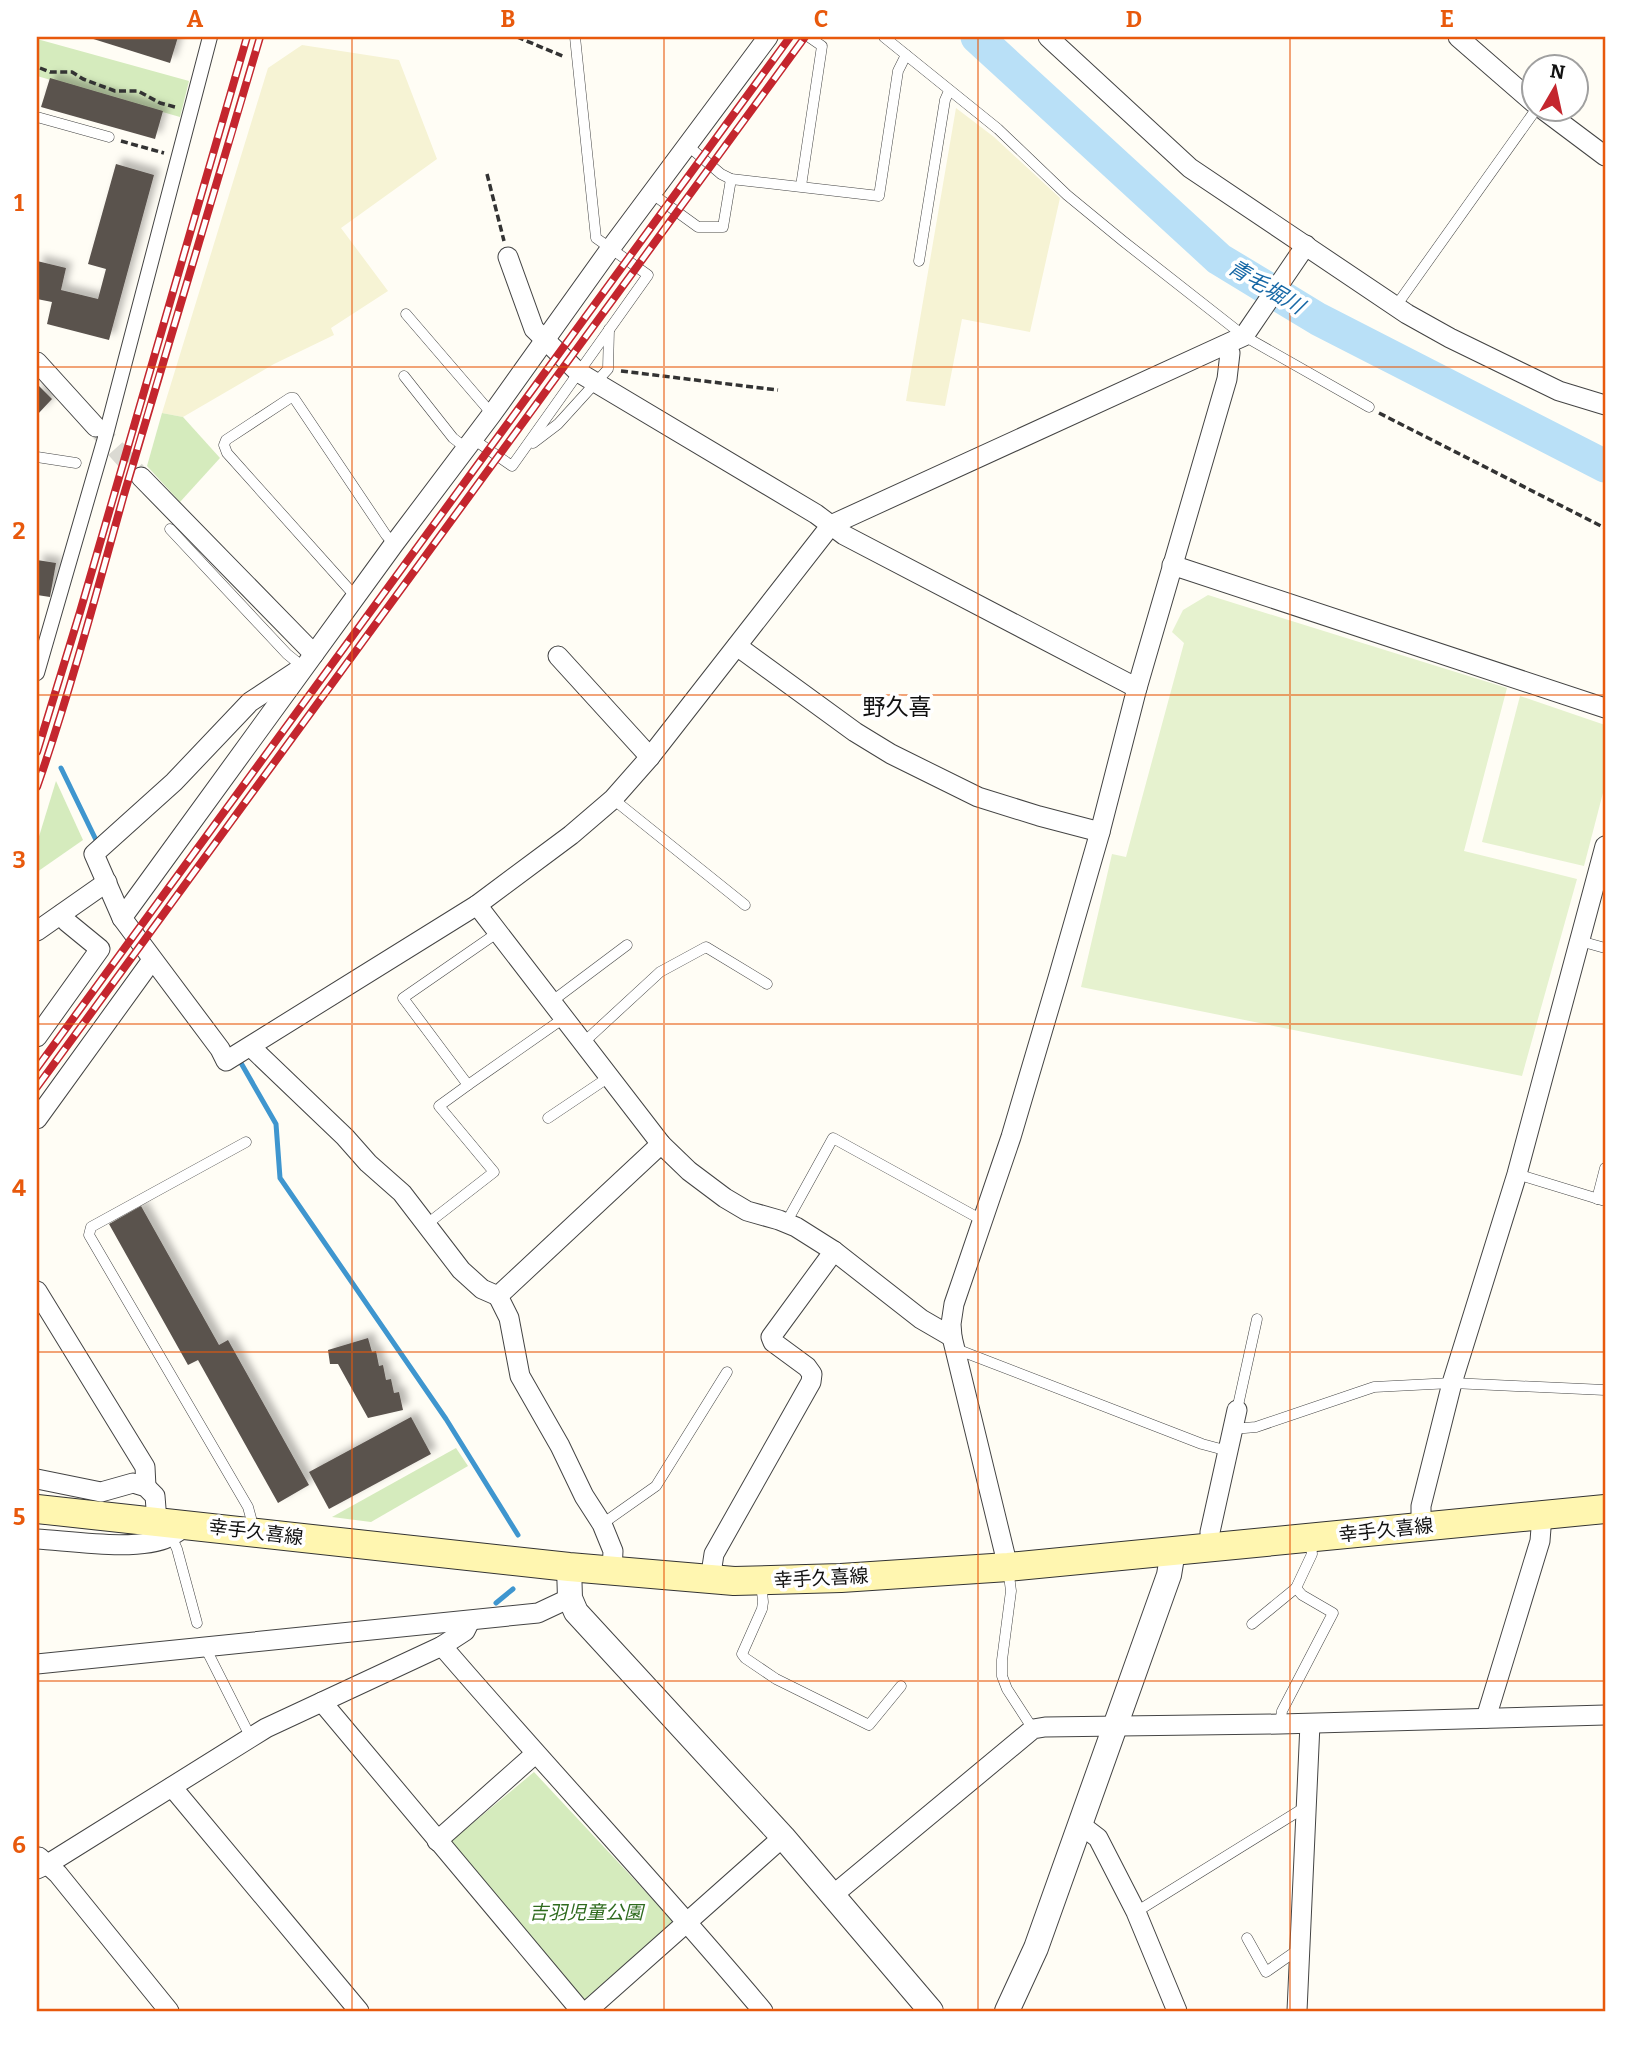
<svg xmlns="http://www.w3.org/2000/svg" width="1642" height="2048" viewBox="0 0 1642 2048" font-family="Bitter,'Noto Sans JP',serif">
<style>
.farmland{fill:#f6f3d4}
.green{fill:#d5ebbd}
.pitch{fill:#e6f2cf}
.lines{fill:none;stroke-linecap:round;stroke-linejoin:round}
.stream{stroke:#3f96cf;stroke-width:5}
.river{stroke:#b9e0f7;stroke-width:33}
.building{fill:#5a524d;filter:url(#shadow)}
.minor-tunnel{stroke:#dbdad3;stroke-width:19;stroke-dasharray:19 10;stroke-linecap:butt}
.service-casing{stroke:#444;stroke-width:11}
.pedestrian-casing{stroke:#444;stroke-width:16}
.minor-casing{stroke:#444;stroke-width:21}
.tertiary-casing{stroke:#444;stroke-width:26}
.secondary-casing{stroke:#333;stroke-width:30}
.path{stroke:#333;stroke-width:3.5;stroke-dasharray:7 3.5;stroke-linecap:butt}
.service{stroke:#fff;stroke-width:10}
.pedestrian{stroke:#fff;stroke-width:14}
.minor{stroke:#fff;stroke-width:19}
.tertiary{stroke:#fff;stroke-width:24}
.secondary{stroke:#fff6b0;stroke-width:28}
.rail-casing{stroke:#c4262e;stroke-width:8}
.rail{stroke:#fff;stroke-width:5;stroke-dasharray:16;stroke-linecap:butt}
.grid{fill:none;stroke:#e8590c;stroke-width:2;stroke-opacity:0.55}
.labels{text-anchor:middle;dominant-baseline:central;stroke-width:7;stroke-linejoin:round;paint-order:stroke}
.street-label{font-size:19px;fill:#111;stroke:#fff}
.park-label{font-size:19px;font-style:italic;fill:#2f6b1f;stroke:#fff}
.water-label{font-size:21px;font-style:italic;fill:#1768a6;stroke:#fff}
.quarter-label{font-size:23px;fill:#111;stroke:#fff}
.neatline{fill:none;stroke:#e8590c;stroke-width:2.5}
.grid-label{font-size:23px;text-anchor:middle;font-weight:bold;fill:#e8590c}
</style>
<defs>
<filter id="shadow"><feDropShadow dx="6" dy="-6" stdDeviation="3.5" flood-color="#0004"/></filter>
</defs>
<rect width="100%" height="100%" fill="#fffdf5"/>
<g class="farmland">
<path d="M302 45 399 60 437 159 341 228 388 291 331 328 334 335 274 364 183 417 162 413 268 68Z"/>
<path d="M956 108 994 137 1060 198 1030 332 962 319 945 406 906 401Z"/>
</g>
<g class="green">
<path d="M37 39 189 81 180 117 37 76Z"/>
<path d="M162 413 183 417 220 458 180 502 147 466Z"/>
<path d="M56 781 83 840 37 872V843Z"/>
<path d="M456 1448 468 1466 371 1522 332 1517Z"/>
<path d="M534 1772 673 1921 584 2001 450 1842Z"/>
</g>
<g class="pitch">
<path d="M1208 595 1507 688 1464 851 1577 879 1522 1076 1081 987 1112 854 1126 857 1184 643 1172 632 1183 610Z"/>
<path d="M1520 696 1605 725V785L1584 866 1482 842Z"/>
</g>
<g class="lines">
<g class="stream">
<path d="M61 768 97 842"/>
<path d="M241 1063 276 1124 280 1178 446 1419 518 1535"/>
<path d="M496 1603 513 1589"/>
</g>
<path class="river" d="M977 37 1219 259 1318 319 1605 466"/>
</g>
<g class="building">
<path d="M87 37H178L170 63Z"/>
<path d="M50 78 163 111 155 139 41 107Z"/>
<path d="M116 164 154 175 109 340 47 324 52 302 37 299V261L66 268 61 290 98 299 106 269 88 264Z"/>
<path d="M37 384 52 399 37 415Z"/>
<path d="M37 560 56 563 50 597 37 595Z"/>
<path d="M141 1206 219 1345 228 1340 309 1485 278 1503 198 1360 188 1365 109 1224Z"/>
<path d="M368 1338 372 1352 376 1351 379 1366 383 1365 386 1380 391 1379 394 1393 399 1392 403 1410 368 1418 338 1364H330L328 1350Z"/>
<path d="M411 1417 431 1454 329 1509 309 1472Z"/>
</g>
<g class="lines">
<path class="minor-tunnel" d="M96 427 141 477"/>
<g class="service-casing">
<g id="service">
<path d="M884 37 998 129 1067 195 1123 241 1244 336 1369 407"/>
<path d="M37 117 109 137"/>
<path d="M687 145 721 174 731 179 879 196 898 71 906 55"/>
<path d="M801 186 822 46 809 37"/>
<path d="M651 193 698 227H723L731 179"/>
<path d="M919 261 945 100 949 91"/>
<path d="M1396 306 1537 108"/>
<path d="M406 314 492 414"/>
<path d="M404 376 453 438 466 448"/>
<path d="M473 439 512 466 648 275 596 238 575 37"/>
<path d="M533 443 558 424 608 369 609 329"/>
<path d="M37 457 76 463"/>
<path d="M170 529 287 654 303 667"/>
<path d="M356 597 227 453 224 445 226 440 290 398H294L386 535 394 544"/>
<path d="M613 799 745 905"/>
<path d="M497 933 403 998 468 1085 564 1018"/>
<path d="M1580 941 1605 948"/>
<path d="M551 1002 627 945"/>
<path d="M583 1043 660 972 706 947 767 984"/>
<path d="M548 1118 609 1077"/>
<path d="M246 1142 91 1227 89 1235 248 1507 251 1518 250 1531"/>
<path d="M1517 1174 1605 1201"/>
<path d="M1597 1199 1605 1168"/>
<path d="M786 1223 833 1138 982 1220"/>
<path d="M427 1224 494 1172 439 1106 468 1085"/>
<path d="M956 1349 1202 1444 1228 1451"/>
<path d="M1237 1410 1257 1319"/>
<path d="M1233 1429 1256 1427 1374 1387 1452 1383 1605 1390"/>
<path d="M602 1524 656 1486 727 1372"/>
<path d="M171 1536 177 1549 197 1623"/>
<path d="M1008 1568 1011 1591 1002 1660V1676L1007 1689 1033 1729"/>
<path d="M761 1581 763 1602 762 1609 742 1654 745 1658 776 1679 869 1725 901 1686"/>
<path d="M1252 1624 1296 1588"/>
<path d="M205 1647 251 1738"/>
<path d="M1280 1724 1282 1711 1333 1613 1302 1595 1296 1588 1312 1554 1310 1539"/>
<path d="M1136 1912 1307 1806"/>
<path d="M1247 1938 1266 1972 1299 1949"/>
</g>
</g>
<g class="pedestrian-casing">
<path id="pedestrian" d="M37 673 105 438 210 37"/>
</g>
<g class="minor-casing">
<g id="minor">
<path d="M1048 37 1190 168 1407 314 1450 338 1559 391 1605 405"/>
<path d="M1458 37 1534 103"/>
<path d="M1541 108 1605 156"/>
<path d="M508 257 534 329 578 372 816 514 844 535 1137 688"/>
<path d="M37 362 96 427"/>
<path d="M141 477 314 654"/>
<path d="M1172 565 1605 708"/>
<path d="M737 646 855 732 891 754 978 797 1039 816 1100 832"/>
<path d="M558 656 650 757"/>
<path d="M303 667 250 702 174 782 94 854 122 918 220 1049 226 1061 477 905 571 835 613 799 650 757 831 525 1244 336 1306 245"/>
<path d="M477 905 661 1144 689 1171 725 1198 747 1211 779 1220 796 1227 834 1251 921 1319 952 1337"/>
<path d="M122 918 394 544 492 414 610 249 768 37"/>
<path d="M37 931 107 882"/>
<path d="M37 1037 100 949 67 922 62 914"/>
<path d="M251 1047 345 1137 368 1163 402 1193 461 1270 482 1289 498 1296 661 1144"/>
<path d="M37 1119 152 960"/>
<path d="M37 1291 145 1467 146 1487"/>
<path d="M498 1296 509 1318 520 1376 560 1446 584 1496 602 1524 613 1551 612 1571"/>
<path d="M37 1479 101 1492 133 1483 146 1487 155 1496 157 1521"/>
<path d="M1421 1527V1506L1452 1383 1517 1174 1605 846"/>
<path d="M37 1539C71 1541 139 1552 169 1537 176 1534 182 1529 188 1524"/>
<path d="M1211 1548 1210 1532 1237 1410"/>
<path d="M1008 1567 952 1337 951 1324 954 1304 1011 1137 1058 978 1100 832 1137 688 1227 379 1230 353 1226 345"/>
<path d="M710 1580 714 1554 811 1382 812 1374 807 1367 773 1342 771 1337 834 1251"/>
<path d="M442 1646C548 1769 659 1887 763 2011"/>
<path d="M37 1664 538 1613 570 1598"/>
<path d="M322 1702 581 2011"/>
<path d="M1486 1718 1540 1541 1542 1515"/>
<path d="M172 1787 359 2011"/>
<path d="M1081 1825 1098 1838 1136 1912 1177 2011"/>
<path d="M437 1841 535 1754"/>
<path d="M39 1857 58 1874 169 2011"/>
<path d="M37 1869 48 1864 266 1728 442 1646 465 1631 470 1621"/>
<path d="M833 1895 1033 1729 1045 1727 1280 1724 1605 1715"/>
<path d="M587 2011 783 1837"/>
<path d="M1297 2011 1310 1724"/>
</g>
</g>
<g class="tertiary-casing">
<g id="tertiary">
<path d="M569 1567 570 1598 576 1612 783 1837 931 2011"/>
<path d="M1007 2011 1036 1948 1169 1575 1173 1551"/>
</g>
</g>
<g class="secondary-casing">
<path id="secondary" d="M37 1509 569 1567 734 1581 841 1578 1008 1567 1605 1509"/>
</g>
<g class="path">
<path d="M517 37 565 57"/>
<path d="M40 68 50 72H72L83 79 115 91H138L160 103 175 107"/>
<path d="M121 141 164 153"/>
<path d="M487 174 504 241"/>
<path d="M621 371 778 390"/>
<path d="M1379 413 1605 528"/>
</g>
<use href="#service" class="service"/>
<use href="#pedestrian" class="pedestrian"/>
<use href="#minor" class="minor"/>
<use href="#tertiary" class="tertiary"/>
<use href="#secondary" class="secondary"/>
<g class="rail-casing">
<g id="rail">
<path d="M37 752 80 612 247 37"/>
<path d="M37 787C70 692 96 595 123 498 168 344 215 191 260 37"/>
<path d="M37 1068 790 37"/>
<path d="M37 1087 805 37"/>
</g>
</g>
<use href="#rail" class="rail"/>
</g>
<path class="grid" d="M352 37V2011M664 37V2011M978 37V2011M1290 37V2011M37 367H1605M37 695H1605M37 1024H1605M37 1352H1605M37 1681H1605"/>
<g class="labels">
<g class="street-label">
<text transform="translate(1386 1530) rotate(-6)">幸手久喜線</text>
<text transform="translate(256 1532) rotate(7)">幸手久喜線</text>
<text transform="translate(821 1578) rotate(-3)">幸手久喜線</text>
</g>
<g class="park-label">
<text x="586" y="1912">吉羽児童公園</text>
</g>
<g class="water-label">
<text transform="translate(1266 287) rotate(31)">青毛堀川</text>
</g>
<g class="quarter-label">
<text x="897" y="707">野久喜</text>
</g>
</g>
<rect width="1642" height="2048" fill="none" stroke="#ffffff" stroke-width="77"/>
<g transform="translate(1555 88) rotate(9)"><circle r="33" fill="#ffffff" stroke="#a0a0a0" stroke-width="2"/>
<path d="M0-5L12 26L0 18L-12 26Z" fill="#c4262e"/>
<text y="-10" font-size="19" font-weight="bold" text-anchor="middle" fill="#111111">N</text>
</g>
<rect x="38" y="38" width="1566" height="1972" class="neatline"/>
<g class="grid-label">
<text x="195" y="27">A</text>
<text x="508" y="27">B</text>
<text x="821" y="27">C</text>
<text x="1134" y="27">D</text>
<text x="1447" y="27">E</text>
<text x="19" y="211">1</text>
<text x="19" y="539">2</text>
<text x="19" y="868">3</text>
<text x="19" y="1196">4</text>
<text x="19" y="1525">5</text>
<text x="19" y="1853">6</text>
</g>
</svg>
